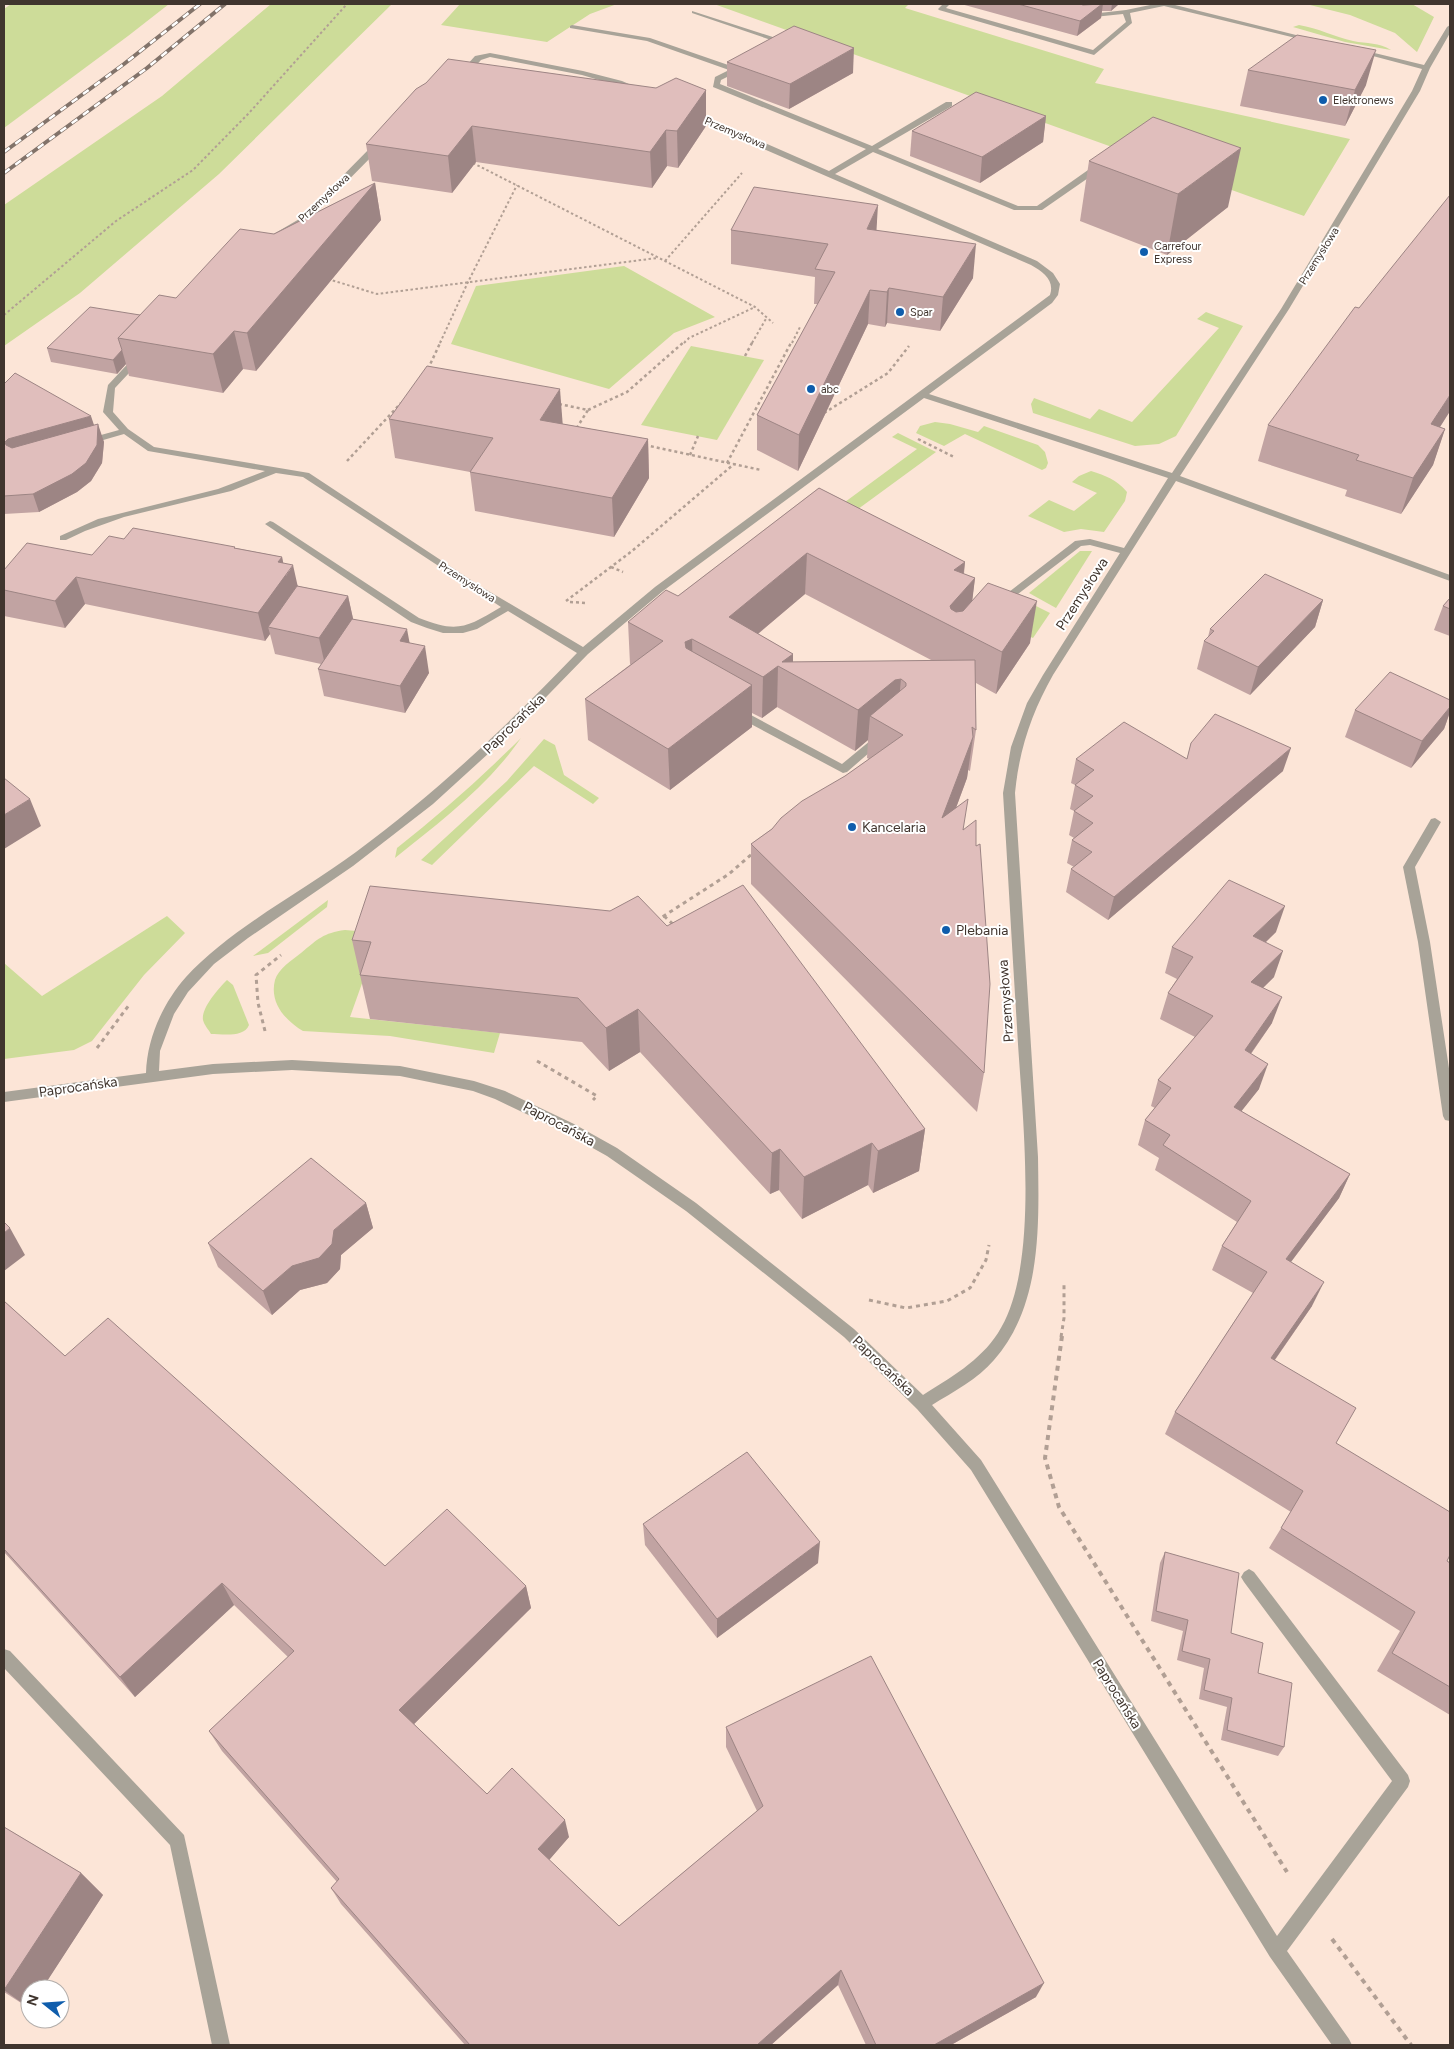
<svg xmlns="http://www.w3.org/2000/svg" width="1454" height="2049" viewBox="0 0 1454 2049" font-family="Figtree,sans-serif">
<style>
.green{fill:#cddc99}
.lines{fill:none;stroke-linecap:round;stroke-linejoin:round}
.path-far3{stroke:#b19f94;stroke-width:2;stroke-dasharray:2.5 2.5;stroke-linecap:butt}
.path-far2{stroke:#b19f94;stroke-width:2.5;stroke-dasharray:3 3;stroke-linecap:butt}
.path-far1{stroke:#b19f94;stroke-width:3;stroke-dasharray:4 4;stroke-linecap:butt}
.path{stroke:#b19f94;stroke-width:4;stroke-dasharray:5 5;stroke-linecap:butt}
.minor{fill:#a8a398;fill-rule:evenodd}
.rail-casing{stroke:#82736a;stroke-width:4}
.rail{stroke:#fff;stroke-width:2.5;stroke-dasharray:7;stroke-linecap:butt}
.wall{fill:#c1a3a2;fill-rule:evenodd}
.shaded-wall{fill:#9d8584}
.building{fill:#e0bebc;stroke:#9d8584}
.poi-dot{fill:#0f5dac;stroke:#fff;stroke-width:2}
.labels{text-anchor:middle;dominant-baseline:central;stroke-width:4;stroke-linejoin:round;paint-order:stroke}
.far-poi-label{font-size:11px;fill:#40352e;stroke:#fff;text-anchor:start}
.far-street-label{font-size:11px;fill:#40352e;stroke:#fff}
.street-label{font-size:14px;fill:#40352e;stroke:#fff}
.poi-label{font-size:14px;fill:#40352e;stroke:#fff;text-anchor:start}
</style>
<rect width="100%" height="100%" fill="#fce5d7"/>
<g class="green">
<path d="M11 4H169L128 36 4 128V9Z"/>
<path d="M271 4H392L219 174 80 293 4 346V205L162 96Z"/>
<path d="M460 4H617L590 14 547 42 441 25Z"/>
<path d="M714 4H909L905 8 1104 69 1095 83 1350 139 1304 216Z"/>
<path d="M1306 4H1412L1434 17 1417 52 1395 33 1350 15Z"/>
<path d="M1299 25C1318 28 1335 37 1353 41 1367 44 1379 42 1391 50L1345 42 1293 27Z"/>
<path d="M624 266 715 317 674 333 609 389 451 344 476 286Z"/>
<path d="M1206 312 1243 326 1176 436 1159 444 1135 446 1033 413 1031 404 1034 398 1090 419 1099 409 1132 422 1219 328 1197 319Z"/>
<path d="M691 346 764 360 717 440 641 425Z"/>
<path d="M935 422 950 424 978 432 984 426 1038 445 1045 452 1048 463 1046 468 1042 470 965 434 944 446 916 433 920 426Z"/>
<path d="M898 433 936 452 839 523 826 516 917 449 892 437Z"/>
<path d="M1091 471C1106 476 1116 479 1127 492L1125 501 1104 532 1081 529 1064 532 1028 516 1049 500 1074 511 1097 493 1072 482 1079 476Z"/>
<path d="M1080 551H1092L1056 608 1029 593Z"/>
<path d="M1022 599 1050 613 1033 638 992 622Z"/>
<path d="M521 738C488 786 440 822 395 858L397 848C440 814 482 777 521 738Z"/>
<path d="M544 739 555 745 564 775 599 798 593 804 534 766 432 865 421 860 507 781Z"/>
<path d="M328 900 327 907 268 953 253 956Z"/>
<path d="M167 916 185 933 144 975 92 1041 74 1050 4 1059V963L42 996Z"/>
<path d="M345 930 380 933 350 1017 500 1033 494 1053 390 1036 303 1031C286 1021 269 1003 275 980 278 969 292 960 301 953 318 939 323 933 345 930Z"/>
<path d="M227 980 233 985 249 1025C244 1038 222 1034 211 1034 209 1030 204 1025 203 1020 201 1008 219 988 227 980Z"/>
</g>
<g class="lines">
<g class="path-far3">
<path d="M473 163 755 307 773 323"/>
<path d="M665 261 742 173"/>
<path d="M328 279 377 294 657 258"/>
<path d="M4 315 116 221 193 170 249 113 347 4"/>
<path d="M440 343 468 282 517 185"/>
<path d="M684 343 689 338 755 307"/>
<path d="M752 343 767 317"/>
<path d="M792 343 800 327"/>
</g>
<g class="path-far2">
<path d="M745 356 753 341"/>
<path d="M428 369 441 341"/>
<path d="M559 404 588 410 576 429"/>
<path d="M588 410 627 392 685 341"/>
<path d="M824 413 888 373 909 346"/>
<path d="M918 439 954 457"/>
<path d="M645 445 761 470"/>
<path d="M690 455 698 436"/>
<path d="M347 461 401 403"/>
<path d="M727 463 792 341"/>
<path d="M611 567 623 572"/>
<path d="M566 601 632 551 734 464"/>
<path d="M570 602 587 603"/>
</g>
<g class="path-far1">
<path d="M664 916 675 926"/>
<path d="M656 921 729 874 753 853"/>
<path d="M265 1031 258 1003 256 975 281 955"/>
<path d="M97 1048 129 1005"/>
<path d="M537 1061 597 1096 593 1100"/>
<path d="M869 1300 906 1308 947 1301 970 1288 986 1260 989 1245"/>
<path d="M1061 1337 1064 1318V1282"/>
</g>
<g class="path">
<path d="M1062 1336 1045 1458 1059 1507 1287 1872"/>
<path d="M1332 1939 1411 2045"/>
</g>
<g class="minor">
<path d="M943 4H950L946 8 1093 50 1126 22 1123 14 1084 18 1081 16 1082 15 1126 10 1155 4H1171L1316 40 1312 42 1164 6 1130 13 1132 23 1094 55 939 10 938 9Z"/>
<path d="M692 11 779 39 782 46 778 50H772L774 41 692 13Z"/>
<path d="M572 25 650 38 734 67 745 64V68L721 80 720 84 872 146 946 102H952V106L878 149 1018 206H1037L1098 163H1104V167L1042 210H1014L873 152 835 174 1037 261 1053 273 1060 284 1058 295 1052 303 929 394 1172 473 1281 309 1412 91 1422 69 1354 51 1358 49 1424 65 1447 27 1450 25V33L1430 68 1420 91 1289 309 1180 476 1450 575V581L1176 481 1053 675C1032 712 1019 750 1015 793L1038 1157C1039 1226 1042 1305 994 1360 978 1379 953 1392 932 1405L981 1460 1277 1936 1392 1781 1244 1582 1241 1577 1244 1572 1249 1569 1254 1572 1408 1775 1410 1781 1408 1787 1287 1951 1349 2039 1352 2045H1332L1270 1957 971 1470 917 1409 844 1337 686 1211 607 1156 564 1132 495 1099 473 1091 400 1076 292 1070 213 1074 4 1102V1092L146 1073C147 1038 163 1003 186 977 231 928 302 892 356 852 436 793 508 725 577 653L508 611 477 629 463 633H443L427 628 411 622 265 524 270 521 273 522 419 618C457 633 466 628 501 607L303 477 276 473 231 491 124 517 85 531 66 540H60V536L98 519 218 489 265 471 148 451 124 434 86 445 83 444V440L119 430 103 412 108 385 219 266 301 218 375 143 423 114 475 56 490 53 583 71 622 81 829 171 866 149 713 87 715 77 729 70 647 41 570 28V26ZM490 57 582 75 616 85 1031 265C1043 272 1055 280 1050 295L655 587 583 647 480 586 309 473 154 447 128 429 113 412 115 388 225 270 307 222 381 147 429 118 481 60ZM924 398 1168 478 1124 548 1090 539 1075 541 996 602 997 604H1005L1081 546 1090 545 1120 553 1043 675 1027 703 1011 747 1003 793C1008 871 1012 949 1017 1027 1021 1107 1042 1266 998 1333 980 1361 950 1378 923 1395L854 1329 696 1203 617 1148 574 1124 505 1091 474 1081 400 1066 292 1060 213 1064 159 1071 160 1051 174 1014 188 992 214 964 248 938 353 866 433 804 512 732 588 654 663 591Z"/>
<path d="M738 708 842 764 876 736 880 735 885 739 847 772 843 773 734 715 733 712 734 709Z"/>
<path d="M1435 818 1441 822 1415 867 1430 942 1450 1075V1121L1445 1120 1443 1116 1418 942 1403 867 1431 819Z"/>
<path d="M4 1649 10 1651 184 1835 230 2045H212L170 1845 4 1668Z"/>
</g>
<g class="rail-casing">
<g id="rail">
<path d="M4 152 124 64 200 4"/>
<path d="M4 173 147 68 225 4"/>
</g>
</g>
<use href="#rail" class="rail"/>
</g>
<g class="wall">
<path d="M961 4H1119L1111 11H1102L1101 18 1077 36Z"/>
<path d="M727 62 853 73 789 109 727 86Z"/>
<path d="M1248 70 1366 85 1345 126 1240 106Z"/>
<path d="M656 88 706 90V126L678 168 667 166 652 188 476 162 452 193 372 181 366 144Z"/>
<path d="M1046 116 1043 142 980 183 910 156 912 131Z"/>
<path d="M1089 161 1228 207 1167 255 1080 221Z"/>
<path d="M375 183 381 220 256 371 243 369 223 393 129 376 126 364 117 374 51 362 47 348 140 315 176 298 274 234Z"/>
<path d="M731 230H877L973 278 940 331 887 323 885 327 868 324 798 471 757 450V415L818 304H814L815 277 731 264Z"/>
<path d="M4 384 94 425 104 442 102 463 91 481 77 492 39 512 4 514Z"/>
<path d="M1450 411 1440 427 1445 429 1433 465 1401 514 1345 496 1347 490 1258 461 1268 425Z"/>
<path d="M389 419 563 424 648 439 649 478 614 537 475 511 470 472 395 458Z"/>
<path d="M819 488 965 562 964 574 975 578 972 600 1030 643 996 694 976 683V730L970 771 968 770 967 778 956 808 963 830 976 846 984 1073 977 1112 751 884V844L869 759 867 758 868 740 855 751 777 707 762 718 752 713V727L670 790 588 740 585 699 631 664H630L628 622 678 596ZM805 594 933 661 793 662V654L758 634Z"/>
<path d="M124 539 236 548 282 557 283 563 298 586 348 596 353 619 409 642 429 673 405 713 324 696 318 669 321 664 275 654 270 634 265 641 85 604 65 628 4 616V570L92 555Z"/>
<path d="M1450 598V636L1434 630 1443 606Z"/>
<path d="M1323 600 1315 627 1250 695 1197 669 1204 641 1208 637 1210 629Z"/>
<path d="M1450 700V712L1444 729 1411 768 1345 737 1355 710Z"/>
<path d="M1191 743 1283 771 1108 920 1066 892 1071 869 1074 867 1067 863 1072 840 1074 838 1069 835 1074 811 1070 809 1075 785 1071 783 1076 759H1187Z"/>
<path d="M667 926 925 1129 919 1171 873 1193 868 1185 802 1219 779 1190 770 1194 640 1052 609 1071 582 1042 370 1019 352 940Z"/>
<path d="M1276 932 1266 942 1274 977 1263 988 1272 1023 1251 1054 1259 1089 1241 1111 1350 1174 1339 1198 1291 1262 1312 1306 1275 1360 1336 1443 1447 1561 1450 1563V1715L1377 1671 1400 1631 1269 1548 1291 1512 1165 1434 1175 1412 1253 1293 1212 1270 1222 1246 1237 1222 1155 1170 1159 1158 1138 1145 1145 1120 1155 1108 1151 1106 1158 1080 1195 1037 1160 1019 1168 993 1177 979 1165 973 1172 947Z"/>
<path d="M366 1203 373 1228 341 1255 340 1269 327 1283 300 1290 272 1315 218 1267 208 1243Z"/>
<path d="M4 1301 65 1356 385 1566 526 1586 531 1608 414 1724 487 1794 569 1837 549 1860 619 1926 757 1811 726 1747V1727L1036 1997 951 2045H866L838 1985 771 2045H465L341 1904 331 1888 337 1882 222 1751 209 1731 288 1657 234 1605 135 1697 4 1552Z"/>
<path d="M643 1524 818 1563 717 1638 645 1545Z"/>
<path d="M1165 1552 1231 1633 1258 1673 1284 1747 1278 1756 1221 1740 1227 1707 1199 1699 1204 1668 1177 1660 1183 1631 1151 1621 1160 1563Z"/>
<path d="M4 1827 81 1873 103 1895 29 2008 4 1992Z"/>
</g>
<g class="shaded-wall">
<path d="M1102 4H1103L1101 18 1077 36 1080 21Z"/>
<path d="M1112 4H1119L1111 11Z"/>
<path d="M854 48 853 73 789 109 790 84Z"/>
<path d="M1376 50 1366 85 1345 126 1355 90Z"/>
<path d="M706 90V126L678 168 677 131Z"/>
<path d="M1046 116 1043 142 980 183 982 157Z"/>
<path d="M472 126 476 162 452 193 448 156Z"/>
<path d="M666 130 667 166 652 188 650 152Z"/>
<path d="M1241 148 1228 207 1167 255 1178 194Z"/>
<path d="M375 183 381 220 256 371 247 333Z"/>
<path d="M878 205 876 238 867 229Z"/>
<path d="M976 244 973 278 940 331 943 297Z"/>
<path d="M889 288 887 323 885 327 887 292Z"/>
<path d="M870 290 868 324 798 471 799 435Z"/>
<path d="M234 331 243 369 223 393 213 354Z"/>
<path d="M122 350 126 364 117 374 113 360Z"/>
<path d="M560 389 563 428 540 420Z"/>
<path d="M1450 395V411L1419 460 1431 424Z"/>
<path d="M91 416 97 434 14 457 6 445 5 442 8 439Z"/>
<path d="M98 424 104 442 102 463 91 481 77 492 39 512 33 494Z"/>
<path d="M1445 429 1433 465 1401 514 1413 478Z"/>
<path d="M648 439 649 478 614 537 612 498Z"/>
<path d="M807 553 805 594 729 658V617Z"/>
<path d="M282 557 286 576 293 565 299 592 268 627 270 634 265 641 258 613 278 562Z"/>
<path d="M965 562 961 594 975 578 970 620 948 625 954 570Z"/>
<path d="M76 577 85 604 65 628 55 601Z"/>
<path d="M348 596 354 623 325 665 319 638Z"/>
<path d="M1323 600 1315 627 1250 695 1258 667Z"/>
<path d="M1037 601 1030 643 996 694 1002 652Z"/>
<path d="M407 629 412 656 400 641Z"/>
<path d="M692 639 693 680 686 683 685 642Z"/>
<path d="M425 646 429 673 405 713 400 686Z"/>
<path d="M793 654V674L782 662Z"/>
<path d="M778 666 777 707 762 718 763 677Z"/>
<path d="M901 679 897 721 870 716 868 740 855 751 858 710 895 680Z"/>
<path d="M752 685V727L670 790 668 749Z"/>
<path d="M1450 707V712L1444 729 1411 768 1422 741Z"/>
<path d="M973 737 967 778 937 859 942 818Z"/>
<path d="M1291 748 1283 771 1108 920 1114 897Z"/>
<path d="M30 799 41 826 4 849V815Z"/>
<path d="M1285 906 1276 932 1245 962 1253 936Z"/>
<path d="M1283 951 1274 977 1242 1008 1251 982Z"/>
<path d="M1282 997 1272 1023 1235 1076 1245 1050Z"/>
<path d="M638 1009 640 1052 609 1071 606 1028Z"/>
<path d="M1268 1064 1259 1089 1225 1132 1234 1107Z"/>
<path d="M925 1129 919 1171 873 1193 878 1151Z"/>
<path d="M872 1143 868 1185 802 1219 804 1177Z"/>
<path d="M780 1149 779 1190 770 1194 772 1153Z"/>
<path d="M1350 1174 1339 1198 1275 1283 1286 1259Z"/>
<path d="M366 1203 373 1228 341 1255 340 1269 327 1283 300 1290 272 1315 263 1291Z"/>
<path d="M10 1228 25 1255 4 1271V1233Z"/>
<path d="M1324 1282 1312 1306 1260 1381 1271 1358Z"/>
<path d="M820 1542 818 1563 717 1638V1619Z"/>
<path d="M222 1583 234 1605 135 1697 120 1677Z"/>
<path d="M526 1586 531 1608 408 1730 399 1710Z"/>
<path d="M565 1820 569 1837 543 1867 538 1849Z"/>
<path d="M81 1873 103 1895 42 1989H30L29 2008 4 1990Z"/>
<path d="M841 1970 838 1985 771 2045H757Z"/>
<path d="M1044 1983 1036 1997 951 2045H934Z"/>
</g>
<g class="building">
<path d="M1018 4H1080L1083 5 1102 4 1080 21Z"/>
<path d="M794 26 854 48 790 84 727 62Z"/>
<path d="M1297 35 1376 50 1355 90 1248 70Z"/>
<path d="M448 59 656 88 676 78 706 90 677 131 666 130 650 152 472 126 448 156 366 144 416 89 426 83Z"/>
<path d="M976 92 1046 116 982 157 912 131Z"/>
<path d="M1153 117 1241 148 1178 194 1089 161Z"/>
<path d="M375 183 247 333 234 331 213 354 118 338 159 295 176 298 240 229 274 234Z"/>
<path d="M754 187 878 205 867 229 976 244 943 297 889 288 887 292 870 290 799 435 757 415 835 272 815 269 828 244 731 230Z"/>
<path d="M1450 195V395L1431 424 1445 429 1413 478 1356 460 1359 455 1268 425 1355 307 1359 308Z"/>
<path d="M90 307 140 315 118 338 122 350 113 360 47 348Z"/>
<path d="M427 366 560 389 540 420 648 439 612 498 470 472 493 438 389 419Z"/>
<path d="M15 373 91 416 8 439 5 442 6 445 12 448 98 424 97 445 86 463 72 474 33 494 4 496V384Z"/>
<path d="M819 488 965 562 954 570 975 578 950 606 951 609 956 612 963 611 988 583 1037 601 1002 652 807 553 729 617 793 654 782 662 975 660 976 730 972 727 973 737 942 818 968 799 963 830 976 820V846L980 844 990 984 984 1073 751 844 772 829 781 818 802 801 845 776 903 735 870 716 906 686V683L901 679 895 680 858 710 778 666 763 677 692 639 685 642 686 648 752 685 668 749 585 699 663 641 628 622 666 590 678 596Z"/>
<path d="M133 528 235 547 234 548 282 557 278 562 293 565 258 613 76 577 55 601 4 590V570L27 543 92 555 109 536 124 539Z"/>
<path d="M1265 574 1323 600 1258 667 1204 641 1214 631 1210 629Z"/>
<path d="M297 586 348 596 319 638 268 627Z"/>
<path d="M1450 598V609L1443 606Z"/>
<path d="M352 619 407 629 400 641 425 646 400 686 318 669Z"/>
<path d="M1390 672 1450 700V707L1422 741 1355 710Z"/>
<path d="M1215 714 1291 748 1114 897 1071 869 1092 852 1072 840 1093 823 1074 811 1093 796 1075 785 1094 770 1076 759 1124 722 1187 759 1191 743Z"/>
<path d="M4 778 30 799 4 815Z"/>
<path d="M1229 880 1285 906 1253 936 1283 951 1251 982 1282 997 1245 1050 1268 1064 1234 1107 1350 1174 1286 1259 1324 1282 1271 1358 1356 1408 1336 1443 1450 1512V1555L1447 1561 1450 1563V1687L1392 1653 1415 1612 1281 1528 1303 1491 1175 1412 1267 1272 1222 1246 1251 1201 1163 1145 1170 1135 1145 1120 1171 1088 1158 1080 1213 1016 1168 993 1193 957 1172 947Z"/>
<path d="M743 885 925 1129 878 1151 872 1143 804 1177 780 1149 772 1153 638 1009 606 1028 578 998 360 975 371 942 352 940 370 886 610 911 638 896 667 926Z"/>
<path d="M311 1158 366 1203 334 1230 332 1244 319 1258 292 1266 263 1291 208 1243Z"/>
<path d="M4 1222 10 1228 4 1233Z"/>
<path d="M4 1301 65 1356 108 1318 385 1566 447 1509 526 1586 399 1710 487 1794 512 1768 565 1820 538 1849 619 1926 763 1806 726 1727 871 1656 1044 1983 934 2045H876L841 1970 757 2045H470L331 1888 339 1879 209 1731 294 1651 222 1583 120 1677 4 1549Z"/>
<path d="M747 1452 820 1542 717 1619 643 1524Z"/>
<path d="M1165 1552 1239 1573 1231 1633 1263 1643 1258 1673 1292 1683 1284 1747 1227 1730 1232 1698 1204 1690 1210 1659 1182 1651 1188 1620 1156 1611Z"/>
<path d="M4 1827 81 1873 4 1990Z"/>
</g>
<g class="poi-dot">
<circle cx="1323" cy="100" r="5"/>
<circle cx="1144" cy="252" r="5"/>
<circle cx="900" cy="312" r="5"/>
<circle cx="811" cy="389" r="5"/>
<circle cx="852" cy="827" r="5"/>
<circle cx="946" cy="930" r="5"/>
</g>
<g class="labels">
<g class="far-poi-label">
<text x="1333" y="100">Elektronews</text>
<text x="1154" y="246">Carrefour<tspan x="1154" dy="13">Express</tspan></text>
<text x="910" y="312">Spar</text>
<text x="821" y="389">abc</text>
</g>
<g class="far-street-label">
<text transform="translate(735 133) rotate(23)">Przemysłowa</text>
<text transform="translate(324 198) rotate(-43)">Przemysłowa</text>
<text transform="translate(1319 256) rotate(-58)">Przemysłowa</text>
<text transform="translate(467 582) rotate(33)">Przemysłowa</text>
</g>
<g class="street-label">
<text transform="translate(1082 594) rotate(-57)">Przemysłowa</text>
<text transform="translate(514 724) rotate(-44)">Paprocańska</text>
<text transform="translate(1006 1001) rotate(-94)">Przemysłowa</text>
<text transform="translate(78 1087) rotate(-8)">Paprocańska</text>
<text transform="translate(559 1124) rotate(28)">Paprocańska</text>
<text transform="translate(883 1366) rotate(44)">Paprocańska</text>
<text transform="translate(1117 1694) rotate(58)">Paprocańska</text>
</g>
<g class="poi-label">
<text x="862" y="827">Kancelaria</text>
<text x="956" y="930">Plebania</text>
</g>
</g>
<rect width="1454" height="2049" fill="none" stroke="#40352e" stroke-width="10"/>
<g transform="translate(45 2004) rotate(287)"><circle r="24" fill="#ffffff" stroke="#b3aeab"/>
<path d="M0-4L9 19L0 12L-9 19Z" fill="#0f5dac"/>
<text y="-8" font-size="14" font-weight="bold" text-anchor="middle" fill="#40352e">N</text>
</g>
</svg>
